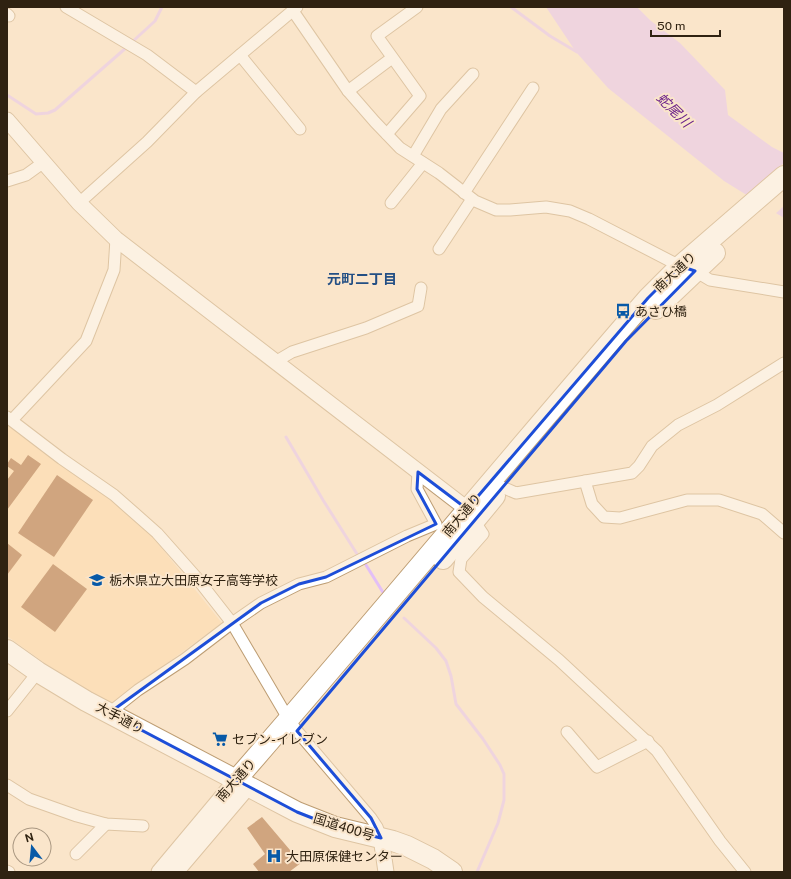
<svg xmlns="http://www.w3.org/2000/svg" width="791" height="879" viewBox="0 0 791 879" font-family="'Public Sans','Noto Sans JP',sans-serif">
<style>
.built{fill:#ffd8a5}
.water{fill:#e3bff6}
.pier{fill:#fae5cb}
.lines{fill:none;stroke-linecap:round;stroke-linejoin:round}
.stream{stroke:#e3bff6;stroke-width:3}
.building{fill:#9d5824}
.street-casing{stroke:#bd9d73;stroke-width:13}
.secondary-casing{stroke:#bd9d73;stroke-width:17}
.highway-casing{stroke:#bd9d73;stroke-width:22}
.street{stroke:#fff;stroke-width:11}
.secondary{stroke:#fff;stroke-width:15}
.highway{stroke:#fff;stroke-width:20}
.marked{fill:none;stroke:#1d4ed8;stroke-width:3;stroke-linejoin:round}
.labels{text-anchor:middle;dominant-baseline:central;stroke-width:4;stroke-linejoin:round;paint-order:stroke}
.street-label{font-size:13px;fill:#2f2211;stroke:#fae5cb}
.poi-label{font-size:13px;fill:#2f2211;stroke:#fae5cb;text-anchor:start}
.water-label{font-size:14px;font-style:italic;fill:#6b208a;stroke:#fae5cb}
.neighbourhood-label{font-size:14px;font-weight:bold;fill:#234f84;stroke:#fae5cb}
</style>
<rect width="100%" height="100%" fill="#fae5cb"/>
<path class="built" d="M7 420 111 500 152 536 222 623 111 704 46 664 7 636Z"/>
<path class="water" d="M546 7H637L651 21 680 43 725 90 728 115 772 147 784 153V218L724 181 608 88 576 52Z"/>
<path class="pier" d="M784 163V206L775 214 746 196Z"/>
<g class="lines">
<g class="stream">
<path d="M511 7 550 36 577 52"/>
<path d="M131 43 155 21 162 7"/>
<path d="M7 95 36 114 48 113 55 110 127 47"/>
<path d="M286 437 323 500 357 554"/>
<path d="M366 565 384 594"/>
<path d="M404 618 436 648 446 661 451 676 456 704 483 739 500 765 504 774V800L498 823 477 872"/>
</g>
</g>
<g class="building">
<path d="M28 455 41 464 7 510V480L14 471 7 466V464L11 458 21 465Z"/>
<path d="M57 475 93 500 54 557 18 533Z"/>
<path d="M7 543 22 555 7 575Z"/>
<path d="M53 564 87 589 55 632 21 607Z"/>
<path d="M262 817 301 863 289 872H259L253 864 265 854 247 828Z"/>
</g>
<g class="lines">
<g class="street-casing">
<g id="street">
<path d="M66 7 147 55 196 92"/>
<path d="M293 11 348 91 375 122 400 148 439 173 475 201 496 210H510L546 207 570 211 589 219 680 266 695 271 710 280 784 292"/>
<path d="M7 14 9 16"/>
<path d="M240 55 300 129"/>
<path d="M348 91 392 58"/>
<path d="M387 134 420 96 377 36 417 7"/>
<path d="M413 156 441 109 473 74"/>
<path d="M7 181 26 175 44 162"/>
<path d="M464 193 533 88"/>
<path d="M79 203 147 142 196 92 297 7"/>
<path d="M391 203 423 163"/>
<path d="M439 249 472 199"/>
<path d="M275 362 292 352 366 328 418 306 421 288"/>
<path d="M7 417 62 459 114 495 157 533 196 577 232 623 289 720 297 731 371 818 377 827 381 838"/>
<path d="M12 420 86 341 114 270 116 239"/>
<path d="M585 481 592 504 604 517 620 518 687 500H719L762 514 784 533"/>
<path d="M502 487 516 493 632 473 639 466 652 446 678 425 717 405 784 363"/>
<path d="M475 522 483 534 461 559 459 572 483 597 559 660 657 751 720 841 745 872"/>
<path d="M7 711 38 672"/>
<path d="M109 713 138 690 185 659 232 623 261 603 299 584 326 577 407 536 436 524 417 489 418 472"/>
<path d="M567 732 597 767 648 741"/>
<path d="M7 785 29 799 77 816 106 824 143 826"/>
<path d="M76 854 106 824"/>
<path d="M7 871 9 872"/>
</g>
</g>
<g class="secondary-casing">
<g id="secondary">
<path d="M7 120 79 203 116 239 467 509 472 518"/>
<path d="M381 838 386 872"/>
<path d="M159 872 236 780"/>
<path d="M176 872 249 786"/>
</g>
</g>
<g class="highway-casing">
<g id="highway">
<path d="M656 309 715 253"/>
<path d="M443 559 495 496"/>
<path d="M7 650 38 672 86 701 297 812 335 827 393 841 407 846 433 859 452 872"/>
<path d="M236 780C375 621 509 458 648 298L680 266 784 176"/>
</g>
</g>
<use href="#street" class="street"/>
<use href="#secondary" class="secondary"/>
<use href="#highway" class="highway"/>
</g>
<path d="M0 0H791V879H0ZM680 266 695 271 626 341 297 731 371 818 381 838 335 827 297 812 109 713 261 603 299 584 326 577 436 524 417 489 418 472 467 509 648 298Z" fill="#fae5cb" fill-opacity=".55" fill-rule="evenodd"/>
<path class="marked" d="M680 266 695 271 626 341 297 731 371 818 381 838 335 827 297 812 109 713 261 603 299 584 326 577 436 524 417 489 418 472 467 509 648 298Z"/>
<defs>
<g id="bus-bare" transform="scale(1.2)"><path d="M-5-6H5V4H4V6H2V4H-2V6H-4V4H-5ZM-3.5-4V0h7V-4ZM-3.5 1.2v1.5H-2V1.2ZM2 1.2v1.5H3.5V1.2Z" fill="#0759a7" stroke="#fae5cb" stroke-width="2.5" paint-order="stroke"/></g>
<g id="school-bare" transform="scale(1.2)"><path d="M0-5L7-2L0 1L-7-2ZM-4 1L0 2.5L4 1V4Q0 6-4 4Z" fill="#0759a7" stroke="#fae5cb" stroke-width="2.5" paint-order="stroke"/></g>
<g id="supermarket-bare" transform="scale(1.2)"><path d="M-6-5.5h2.5l.6 2H6L4.5 2H-2.5L-4.4-4H-6ZM-1.5 3.2a1.3 1.3 0 1 0 .1 0ZM3 3.2a1.3 1.3 0 1 0 .1 0Z" fill="#0759a7" stroke="#fae5cb" stroke-width="2.5" paint-order="stroke"/></g>
<g id="hospital-bare" transform="scale(1.2)"><path d="M-5-5h3v3.5h4V-5h3V5h-3V1.5h-4V5h-3Z" fill="#0759a7" stroke="#fae5cb" stroke-width="2.5" paint-order="stroke"/></g>
</defs>
<g fill-rule="evenodd">
<use href="#bus-bare" x="623" y="311"/>
<use href="#school-bare" x="97" y="580"/>
<use href="#supermarket-bare" x="220" y="739"/>
<use href="#hospital-bare" x="274" y="856"/>
</g>
<g class="labels">
<g class="street-label">
<text transform="translate(675 272) rotate(-43)">南大通り</text>
<text transform="translate(462 515) rotate(-50)">南大通り</text>
<text transform="translate(120 718) rotate(28)">大手通り</text>
<text transform="translate(236 780) rotate(-49)">南大通り</text>
<text transform="translate(344 827) rotate(17)">国道400号</text>
</g>
<g class="poi-label">
<text x="635" y="311">あさひ橋</text>
<text x="109" y="580">栃木県立大田原女子高等学校</text>
<text x="232" y="739">セブン-イレブン</text>
<text x="286" y="856">大田原保健センター</text>
</g>
<g class="water-label">
<text transform="translate(674 110) rotate(44)">蛇尾川</text>
</g>
<g class="neighbourhood-label">
<text x="362" y="279">元町二丁目</text>
</g>
</g>
<rect width="791" height="879" fill="none" stroke="#2f2211" stroke-width="16"/>
<g transform="translate(32 847) rotate(344)"><circle r="19" fill="#fae5cb" stroke="#a99781"/>
<path d="M0-3L7 15L0 10L-7 15Z" fill="#0759a7"/>
<text y="-6" font-size="11" font-weight="bold" text-anchor="middle" fill="#2f2211">N</text>
</g>
<path d="M651 30v6h69v-6" fill="none" stroke="#2f2211" stroke-width="2"/>
<text x="657" y="30" font-size="12" fill="#2f2211" stroke="#fae5cb" stroke-width="3" paint-order="stroke">50 m</text>
</svg>
